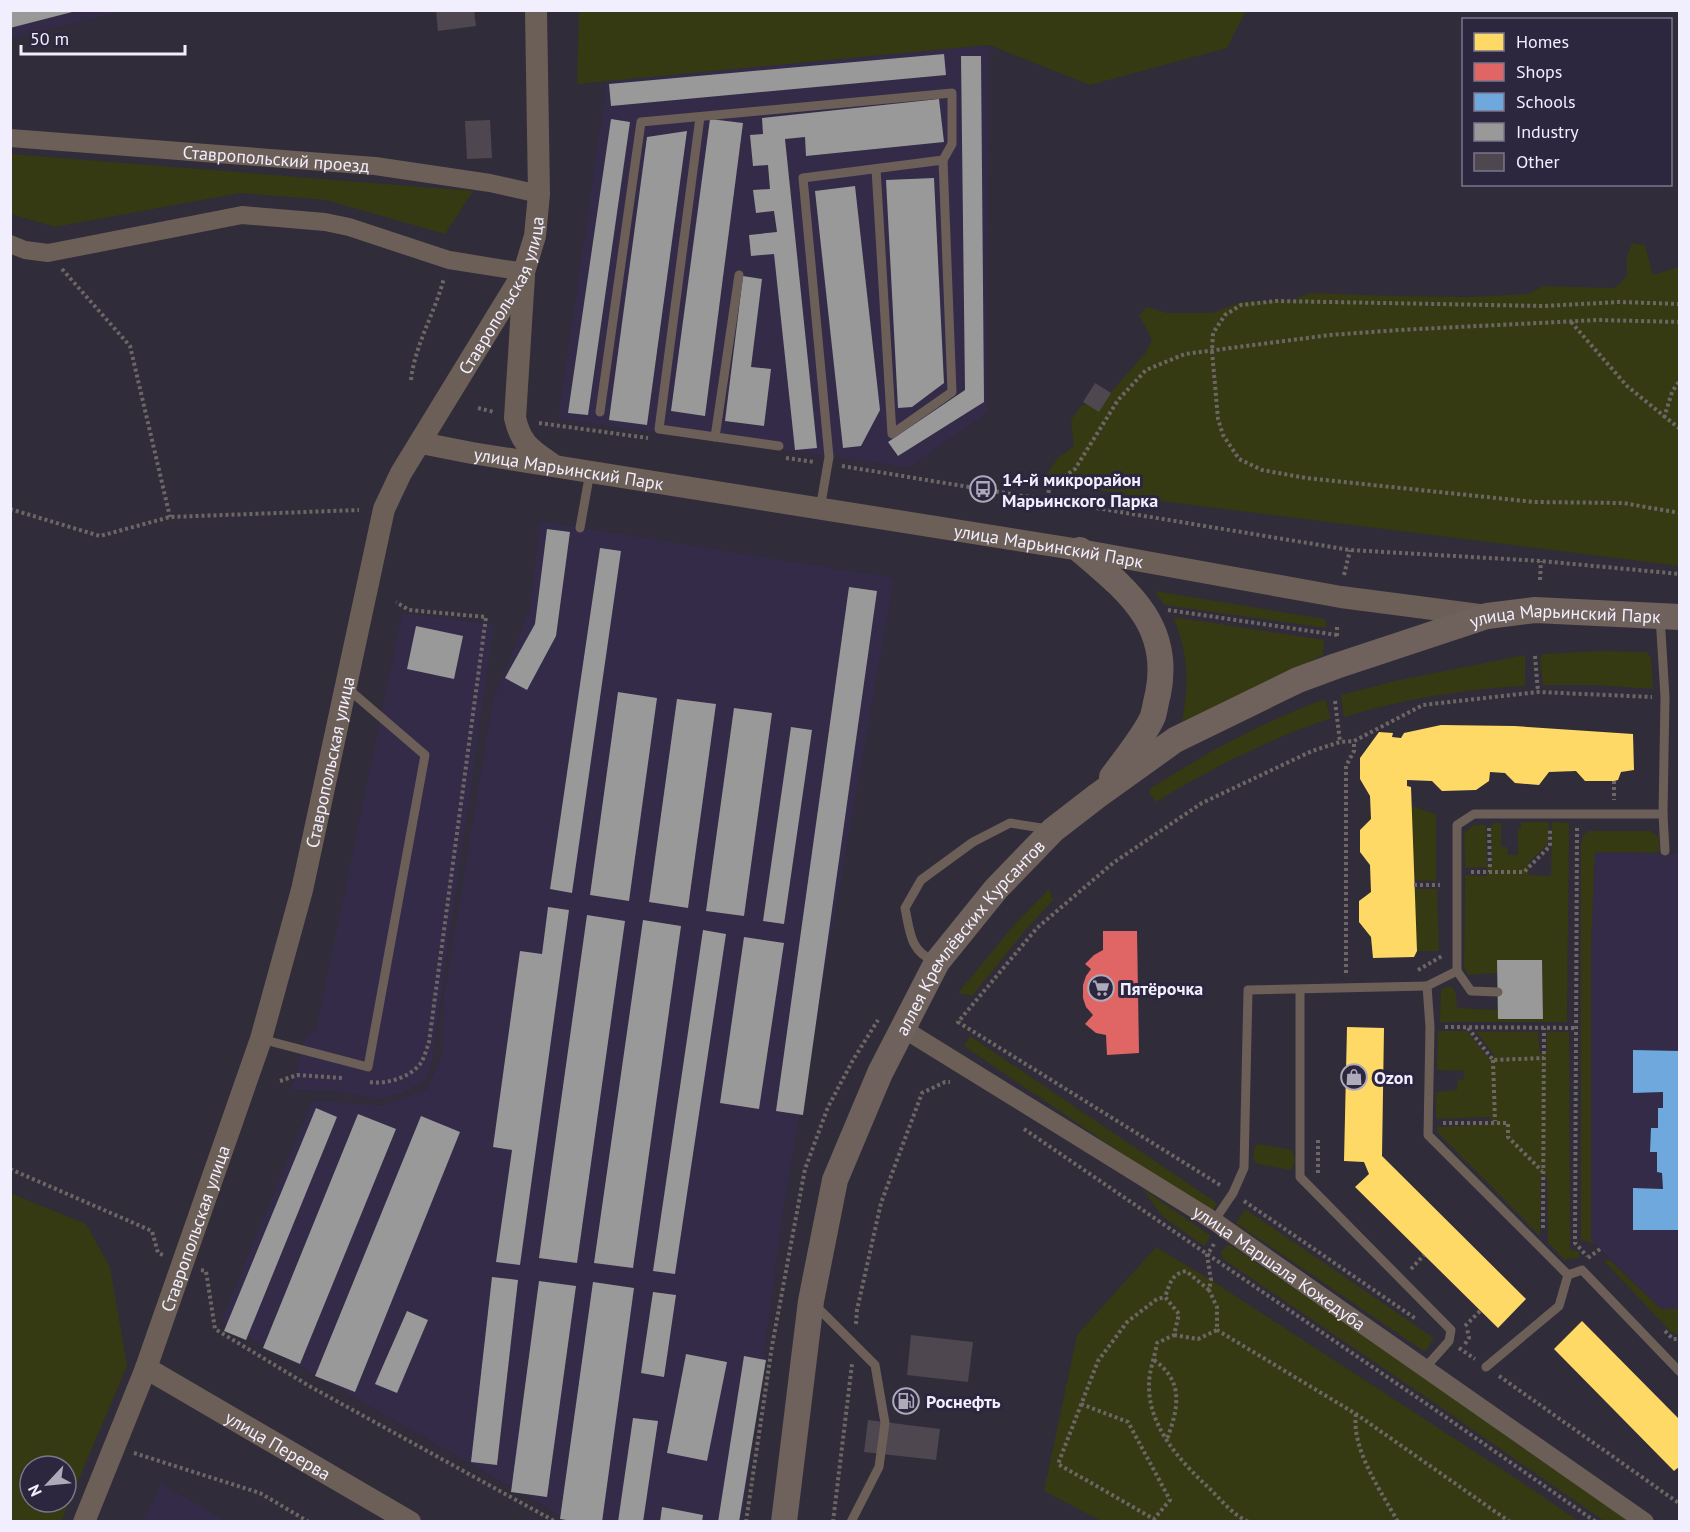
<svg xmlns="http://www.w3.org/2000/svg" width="1690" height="1532" viewBox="0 0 1690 1532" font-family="'PT Sans',sans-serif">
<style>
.built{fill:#332b48}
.green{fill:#353a12;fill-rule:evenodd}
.homes{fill:#ffd966}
.shops{fill:#e06666}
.schools{fill:#6fa8dc}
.industry{fill:#999}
.building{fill:#4e4750}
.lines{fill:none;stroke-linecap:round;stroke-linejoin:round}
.path{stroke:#6e6665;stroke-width:4;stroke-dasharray:3 3;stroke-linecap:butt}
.service{stroke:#6c5f58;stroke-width:9}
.minor{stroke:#6c5f58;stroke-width:18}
.tertiary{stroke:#6c5f58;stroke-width:22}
.secondary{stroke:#6f615b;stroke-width:26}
.labels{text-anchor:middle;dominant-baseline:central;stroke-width:6;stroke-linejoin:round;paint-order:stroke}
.street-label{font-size:18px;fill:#f1eefe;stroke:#2d263f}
.poi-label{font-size:18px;font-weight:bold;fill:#f1eefe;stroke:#2d263f;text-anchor:start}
</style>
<rect width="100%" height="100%" fill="#302c39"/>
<g class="built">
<path d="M11 10 123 11 11 38Z"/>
<path d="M989 45 987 413 909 467 558 419 607 81Z"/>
<path d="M540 521 894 578 784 1204 742 1521H571L221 1321 312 1101 385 1105 427 1089 443 1053 444 997 493 700 530 609Z"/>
<path d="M402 613 494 625 432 1060 426 1080 401 1094 380 1099 333 1091 291 1090 305 1038 316 1030Z"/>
<path d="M1595 851 1679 854V1309H1661L1591 1240V946Z"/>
<path d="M160 1483 226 1521H145Z"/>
</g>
<g class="green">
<path d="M579 11V10L1246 11 1227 48 1090 85 989 45 577 84Z"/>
<path d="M10 154H11L473 191 445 234 326 200 240 193 55 227 11 214Z"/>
<path d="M1632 243 1645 245 1653 275 1679 267V566L1160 501 1042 480 1058 458 1074 446 1071 420 1081 406 1107 397 1146 352 1152 340 1139 315 1147 307 1167 313H1212L1241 302 1293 300 1310 293 1397 296 1471 297 1527 294 1544 286 1615 288 1627 276V257Z"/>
<path d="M1155 591 1325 619 1326 628 1164 605Z"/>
<path d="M1173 617 1324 640 1323 655 1182 723C1189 683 1189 655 1173 617Z"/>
<path d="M1599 651 1646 652 1651 657 1653 689 1593 685H1543L1540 658 1543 654Z"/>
<path d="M1525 655V686C1463 689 1404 699 1344 717L1341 695 1395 681Z"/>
<path d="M1325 699 1331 718C1265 741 1215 766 1156 802L1148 790C1204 754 1262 722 1325 699Z"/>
<path d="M1411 806 1436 814V881L1414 880Z"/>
<path d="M1521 822H1549L1548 844 1529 862 1528 875 1551 876 1552 822 1569 823 1567 1022H1440L1441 990 1446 987H1453L1456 994 1457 1008 1498 1010V1019H1543L1542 960H1497V973L1468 975 1464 968 1465 875 1487 876V867L1465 868 1464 833 1474 825H1486L1487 867H1492L1491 826 1494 823H1501V847H1507L1508 855H1518V829H1521Z"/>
<path d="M1589 831H1650L1659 837V853L1595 852 1591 946V1240L1595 1244 1581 1240V844L1583 835Z"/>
<path d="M1049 889 1053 900 1023 933 972 996 958 993 1014 925Z"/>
<path d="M1414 889H1437L1439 951H1417Z"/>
<path d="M1438 1031H1467L1489 1059 1490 1056 1494 1055 1476 1032H1538L1540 1054H1546L1547 1032H1569L1570 1250 1579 1251V1258L1565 1260 1548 1243 1547 1178 1541 1172 1540 1236 1437 1132V1127L1491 1124 1490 1117 1436 1119V1092L1457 1090 1458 1080 1464 1079V1071L1437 1070Z"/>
<path d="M970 1036 1217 1203 1211 1214 964 1046Z"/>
<path d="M1258 1144 1292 1150C1296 1158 1296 1162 1291 1170L1257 1164 1253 1159 1254 1148Z"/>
<path d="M1143 1189 1211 1236 1204 1246 1162 1216Z"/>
<path d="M10 1193 86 1224 110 1267 127 1366 61 1521H11ZM30 1466H66V1502H30Z"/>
<path d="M1245 1209 1434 1338 1425 1352 1236 1223Z"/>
<path d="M1230 1245 1442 1388 1533 1455 1631 1521H1604L1439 1406 1223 1259 1221 1252 1226 1246Z"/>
<path d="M1156 1247 1211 1280 1532 1489 1578 1521H1101L1044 1491 1077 1335Z"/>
<path d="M1610 1260 1661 1309H1679V1335L1671 1332 1604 1261Z"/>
</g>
<g class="homes">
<path d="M1441 725 1514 726 1633 734 1634 770 1621 772 1618 780 1614 781H1585L1576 771 1549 772 1539 785 1515 783 1505 773 1490 772 1489 781 1476 790 1442 791 1432 781 1407 780V786L1411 787 1417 951 1414 957 1373 958 1371 937 1359 922V901L1371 892 1370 865 1360 852V830L1371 819 1370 796 1360 779V758L1379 732 1393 733 1392 737 1401 738 1404 733Z"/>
<path d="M1347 1027 1384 1028 1382 1156 1526 1299 1498 1328 1355 1187 1369 1174 1364 1162 1344 1161Z"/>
<path d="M1582 1321 1680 1420V1466L1674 1471 1554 1349Z"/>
</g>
<path class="shops" d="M1103 931H1137L1139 1053 1107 1055 1106 1035 1096 1033 1085 1024 1093 1015 1086 1007 1083 998V985L1086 976 1091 969 1085 964 1094 955 1103 950Z"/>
<path class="schools" d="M1633 1050 1680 1051V1230H1633V1188L1663 1189 1662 1173 1657 1172V1152H1650L1651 1128H1658V1108H1663V1092L1633 1093Z"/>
<g class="industry">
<path d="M10 10H76V11L10 28Z"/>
<path d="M944 54 946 75 611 106 609 84Z"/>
<path d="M961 56H981L984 402 898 456 888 442 965 390Z"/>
<path d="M939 99 944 142 806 156 805 137 785 139 817 448 795 450 774 254 751 256 749 235 777 232 774 211 756 213 753 190 770 189 768 165 753 166 750 135 763 134 762 118Z"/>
<path d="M611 119 630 122 588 415 568 413Z"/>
<path d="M710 119 743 123 705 416 671 411Z"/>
<path d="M687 131 647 425 609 420 647 137Z"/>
<path d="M934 178 944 383 912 407 898 408 886 180Z"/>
<path d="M855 186 880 410 861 446 843 448 815 191Z"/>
<path d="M743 276 762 279 751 367 771 369 764 426 725 421Z"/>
<path d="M547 529 570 532 556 636 527 690 505 678 535 624Z"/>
<path d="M600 548 621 551 572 893 550 889Z"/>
<path d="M849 587 877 591 803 1115 776 1111Z"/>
<path d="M416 626 463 636 454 679 407 669Z"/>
<path d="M618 692 657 698 629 901 590 895Z"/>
<path d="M677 699 716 704 688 908 649 902Z"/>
<path d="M734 708 772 713 744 916 706 911Z"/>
<path d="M791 727 812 730 784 924 763 921Z"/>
<path d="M548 907 569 910 520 1265 496 1262 512 1150 493 1147 520 951 542 954Z"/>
<path d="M587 915 625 921 577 1263 539 1258Z"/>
<path d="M643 920 681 926 633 1268 594 1263Z"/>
<path d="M703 930 726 934 675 1274 653 1271Z"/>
<path d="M744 937 784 943 759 1109 720 1103Z"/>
<path d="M1497 960H1542L1543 1019H1498Z"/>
<path d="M316 1108 337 1117 246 1340 224 1331Z"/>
<path d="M358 1114 396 1129 300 1364 263 1348Z"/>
<path d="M421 1116 460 1132 355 1392 315 1376Z"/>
<path d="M492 1277 518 1280 497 1465 471 1462Z"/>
<path d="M539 1281 576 1286 547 1497 511 1492Z"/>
<path d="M593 1282 634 1288 602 1522H578L560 1519Z"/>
<path d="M653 1292 676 1295 664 1377 641 1373Z"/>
<path d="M407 1311 428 1320 397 1393 375 1384Z"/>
<path d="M686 1354 727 1362 707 1461 667 1453Z"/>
<path d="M744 1356 766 1360 739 1522H718Z"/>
<path d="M633 1418 658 1421 643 1522H618Z"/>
<path d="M662 1507 703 1515 702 1522H660Z"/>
</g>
<g class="building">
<path d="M436 10H474L476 26 438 31Z"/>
<path d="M490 120 492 158 467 159 465 121Z"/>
<path d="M1095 383 1111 393 1099 412 1083 402Z"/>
<path d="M911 1335 973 1342 968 1382 907 1375Z"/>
<path d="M868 1420 940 1429 936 1460 864 1452Z"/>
</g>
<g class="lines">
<g class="path">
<path d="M62 269 130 346 170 517"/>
<path d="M1680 304 1619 302 1544 306 1276 301 1241 305 1225 315 1213 333 1212 351 1218 419 1223 435 1239 459 1262 470 1306 478 1534 502 1623 503 1680 513"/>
<path d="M1571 322 1627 386 1680 429"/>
<path d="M411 380C415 344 435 313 444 278"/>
<path d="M478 408 494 412"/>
<path d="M1664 418 1672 392 1680 380"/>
<path d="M539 423 648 438"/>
<path d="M786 458 814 462"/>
<path d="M842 466 1350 550 1541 561 1680 574"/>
<path d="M1048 499 1049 487 1075 469 1118 400 1146 370 1185 354 1330 335 1399 330 1598 320 1680 322"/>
<path d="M10 509 100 536 170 517 359 510"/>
<path d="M1344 575 1350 550"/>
<path d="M1540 580 1541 561"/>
<path d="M1168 610 1337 635"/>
<path d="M1337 636V625"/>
<path d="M1535 656 1538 692"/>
<path d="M1335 701 1340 742"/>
<path d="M1614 781V800"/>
<path d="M1489 828 1490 872"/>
<path d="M1577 828 1575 1243 1587 1256"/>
<path d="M1471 872H1524L1550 846V829"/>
<path d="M1414 885H1440"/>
<path d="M1418 970 1442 956"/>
<path d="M1346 973V766L1354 751V741"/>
<path d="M1445 1027 1576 1028"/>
<path d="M1468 1028 1493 1060 1544 1058"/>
<path d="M1493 1060 1495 1121"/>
<path d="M280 1081 297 1075 342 1078"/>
<path d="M370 1082C387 1085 414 1076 422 1061 425 1055 427 1048 429 1042L486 617 409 610 396 602"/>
<path d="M1443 1123H1508V1137L1542 1171"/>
<path d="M1024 1129 1434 1409 1596 1522"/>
<path d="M1318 1140V1174"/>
<path d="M10 1169 152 1231 158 1253 163 1255"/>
<path d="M1220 1185 958 1022 1037 928 1113 863 1202 803 1312 751 1340 742 1354 741 1423 705 1538 692 1652 697"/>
<path d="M1244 1201 1416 1319"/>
<path d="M1543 1228 1544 1028"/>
<path d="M1214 1244 1207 1255 1211 1280 1209 1290 1217 1307V1330L1356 1414 1510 1522"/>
<path d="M1588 1258 1600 1249"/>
<path d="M1411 1269 1424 1255"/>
<path d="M201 1270 206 1271 215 1329 311 1387 556 1522"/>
<path d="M1209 1290 1186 1271C1171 1274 1170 1284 1165 1297L1179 1314 1174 1335 1157 1343C1155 1356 1149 1371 1149 1384 1148 1427 1181 1462 1210 1489 1221 1500 1234 1516 1249 1522"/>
<path d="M856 1324 857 1310 881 1203 922 1093 945 1082H950"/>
<path d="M1465 1326 1480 1311"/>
<path d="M1665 1331 1673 1339H1680"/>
<path d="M1174 1335 1198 1339 1217 1330"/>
<path d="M1465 1344 1469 1338 1467 1329"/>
<path d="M1459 1348 1475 1359"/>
<path d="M1154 1360C1185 1382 1178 1409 1167 1439"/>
<path d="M1499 1376 1680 1504"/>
<path d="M1081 1404 1128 1422 1170 1500 1154 1519 1058 1464 1098 1361 1127 1322 1157 1299 1165 1297"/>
<path d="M1356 1414C1351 1449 1381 1491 1398 1522"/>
<path d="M134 1453 260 1493 309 1522"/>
<path d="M746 1522 772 1346 805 1169 828 1107 853 1060 878 1020"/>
<path d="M833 1522 852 1364"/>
</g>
<g class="service">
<path d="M700 117 659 429 779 446"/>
<path d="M876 169 892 434 952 392 943 160"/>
<path d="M600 412 641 122 952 93V144L943 160 803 178 829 457 820 509"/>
<path d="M715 437 739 275"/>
<path d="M580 528 590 472"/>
<path d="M1660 616 1665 697 1663 814 1665 851"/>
<path d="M934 961C910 951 910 932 905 908L921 880 973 842 1010 823 1048 829"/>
<path d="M1457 971 1427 986 1430 1027 1428 1135 1568 1275 1582 1270 1680 1372"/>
<path d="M1300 990V1177L1451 1330 1449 1341 1425 1368"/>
<path d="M1498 992 1471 991 1457 971V825L1474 814H1663"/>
<path d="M261 1039 368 1067 425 755 347 688"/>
<path d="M1214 1221 1233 1193 1244 1168 1248 990 1427 986"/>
<path d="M815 1305 875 1365 885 1423 879 1467 851 1522"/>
<path d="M1486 1367 1559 1306 1568 1275"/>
</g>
<g class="minor">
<path id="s1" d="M10 138 375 166 490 183 539 194"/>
<path d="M10 244 25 250 48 253 242 215 325 222 349 227 449 260 524 272"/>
<path id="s2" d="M902 1028 1214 1221 1645 1522"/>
</g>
<g class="tertiary">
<path d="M524 276 515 418C521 444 531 449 552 464"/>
<path id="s3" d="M421 443 472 453 1080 550 1341 597 1487 616"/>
<path id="s4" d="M146 1368 410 1522"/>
<path id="s5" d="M84 1522 146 1368 261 1039 302 890 384 509 401 473 524 272 535 236 539 194 536 10"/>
</g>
<g class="secondary">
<path d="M1080 550C1128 591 1172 625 1158 694 1156 701 1155 709 1153 716 1147 732 1123 762 1112 777"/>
<path id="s6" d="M784 1522 811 1301 835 1180 880 1073 937 962 996 889 1053 830 1097 796 1175 740 1298 680 1336 666 1487 616 1535 610 1680 617"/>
</g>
</g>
<defs>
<g id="bus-ring" transform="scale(1.35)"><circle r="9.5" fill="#2d263f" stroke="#adaab9" stroke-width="1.5"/><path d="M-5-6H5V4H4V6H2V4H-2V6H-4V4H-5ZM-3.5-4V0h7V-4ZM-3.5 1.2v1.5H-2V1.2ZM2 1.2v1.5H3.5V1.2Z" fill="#adaab9"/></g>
<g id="supermarket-ring" transform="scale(1.35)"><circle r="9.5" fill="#2d263f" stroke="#adaab9" stroke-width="1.5"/><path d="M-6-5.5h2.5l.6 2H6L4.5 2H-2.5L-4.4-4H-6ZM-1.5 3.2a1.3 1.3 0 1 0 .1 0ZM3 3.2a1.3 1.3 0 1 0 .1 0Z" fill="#adaab9"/></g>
<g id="shop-ring" transform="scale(1.35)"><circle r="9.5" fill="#2d263f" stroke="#adaab9" stroke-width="1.5"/><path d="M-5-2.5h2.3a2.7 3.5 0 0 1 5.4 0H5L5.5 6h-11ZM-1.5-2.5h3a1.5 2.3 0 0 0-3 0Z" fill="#adaab9"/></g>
<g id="fuel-ring" transform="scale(1.35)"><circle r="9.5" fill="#2d263f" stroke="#adaab9" stroke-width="1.5"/><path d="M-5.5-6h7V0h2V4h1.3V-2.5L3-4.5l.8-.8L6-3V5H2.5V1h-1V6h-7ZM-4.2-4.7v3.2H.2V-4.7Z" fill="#adaab9"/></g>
</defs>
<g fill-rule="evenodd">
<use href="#bus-ring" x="983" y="489"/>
<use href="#supermarket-ring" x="1101" y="988"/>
<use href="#shop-ring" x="1354" y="1077"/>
<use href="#fuel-ring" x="906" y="1401"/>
</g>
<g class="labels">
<g class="street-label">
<text stroke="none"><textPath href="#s1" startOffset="267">Ставропольский проезд</textPath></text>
<text stroke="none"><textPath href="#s5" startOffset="1304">Ставропольская улица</textPath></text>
<text stroke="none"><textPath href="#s3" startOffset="150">улица Марьинский Парк</textPath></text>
<text stroke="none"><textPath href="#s3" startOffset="636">улица Марьинский Парк</textPath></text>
<text stroke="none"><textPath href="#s6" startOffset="1329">улица Марьинский Парк</textPath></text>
<text stroke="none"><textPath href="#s5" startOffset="800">Ставропольская улица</textPath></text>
<text stroke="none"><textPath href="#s6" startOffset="626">аллея Кремлёвских Курсантов</textPath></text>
<text stroke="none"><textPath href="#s5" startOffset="314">Ставропольская улица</textPath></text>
<text stroke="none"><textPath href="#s2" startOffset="447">улица Маршала Кожедуба</textPath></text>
<text stroke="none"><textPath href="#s4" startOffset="153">улица Перерва</textPath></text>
</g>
<g class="poi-label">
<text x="1002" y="479">14-й микрорайон<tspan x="1002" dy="21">Марьинского Парка</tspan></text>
<text x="1120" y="988">Пятёрочка</text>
<text x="1374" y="1077">Ozon</text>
<text x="926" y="1401">Роснефть</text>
</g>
</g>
<rect width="1690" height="1532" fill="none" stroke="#f1eefe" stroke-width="24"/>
<rect x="1462" y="18" width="210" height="168" fill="#2d263f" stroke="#7b768b" stroke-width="1.5"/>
<rect x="1474" y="33" width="30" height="18" fill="#ffd966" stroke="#7b768b" stroke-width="1.5"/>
<text x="1516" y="48" font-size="18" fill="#f1eefe">Homes</text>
<rect x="1474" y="63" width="30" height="18" fill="#e06666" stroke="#7b768b" stroke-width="1.5"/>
<text x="1516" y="78" font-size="18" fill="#f1eefe">Shops</text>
<rect x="1474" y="93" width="30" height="18" fill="#6fa8dc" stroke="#7b768b" stroke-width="1.5"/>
<text x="1516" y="108" font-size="18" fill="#f1eefe">Schools</text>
<rect x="1474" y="123" width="30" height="18" fill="#999999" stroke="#7b768b" stroke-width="1.5"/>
<text x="1516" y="138" font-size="18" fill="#f1eefe">Industry</text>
<rect x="1474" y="153" width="30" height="18" fill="#4e4750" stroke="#7b768b" stroke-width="1.5"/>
<text x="1516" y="168" font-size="18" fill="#f1eefe">Other</text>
<g transform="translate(48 1484) rotate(244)"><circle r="28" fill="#2d263f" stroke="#7b768b" stroke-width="1.5"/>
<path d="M0-4.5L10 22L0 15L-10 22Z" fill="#adaab9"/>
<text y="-9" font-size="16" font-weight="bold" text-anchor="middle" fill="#f1eefe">N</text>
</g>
<path d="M21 45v9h164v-9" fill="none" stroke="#f1eefe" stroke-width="3"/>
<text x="30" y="45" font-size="18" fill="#f1eefe" stroke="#2d263f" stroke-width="4.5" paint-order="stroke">50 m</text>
</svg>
